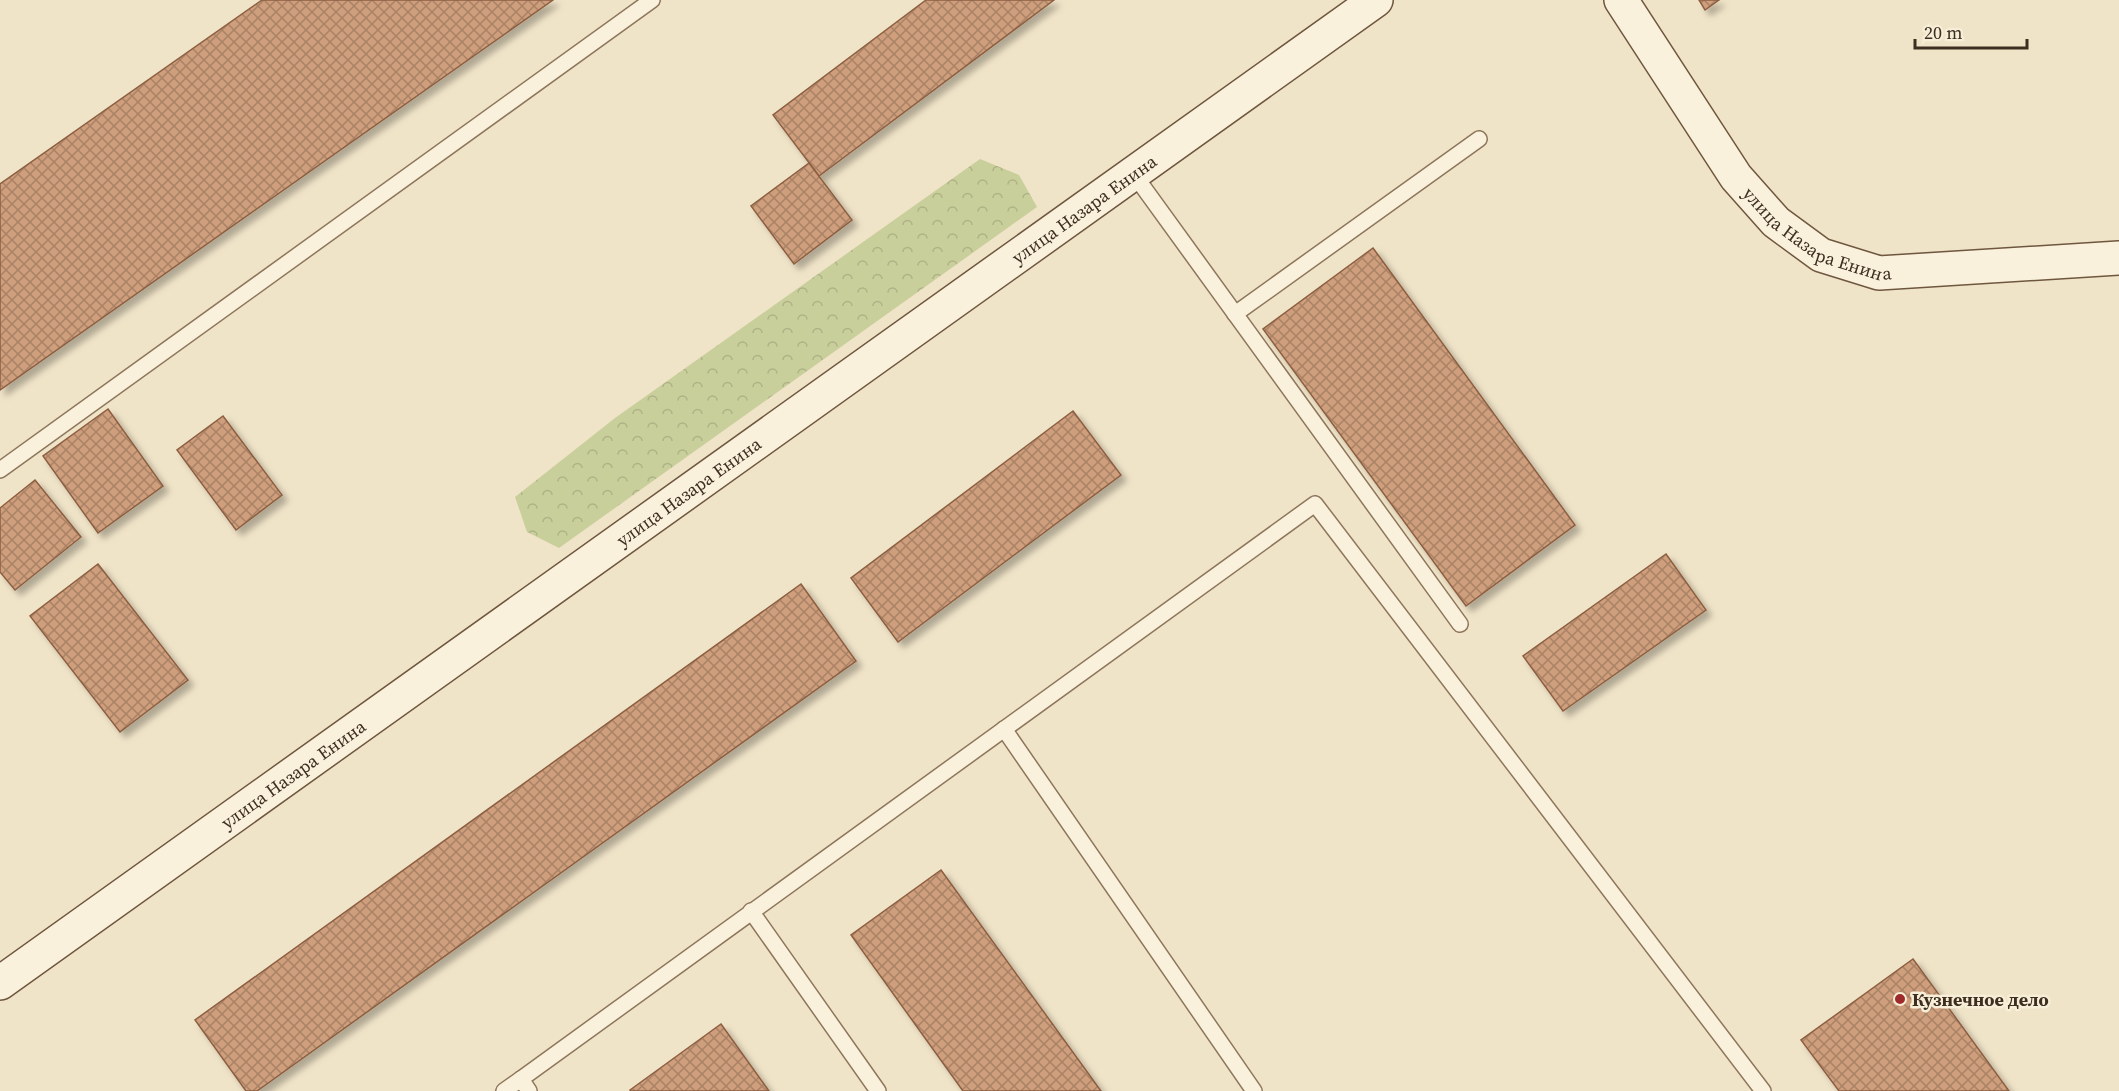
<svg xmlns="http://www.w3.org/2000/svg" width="2119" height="1091" viewBox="0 0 2119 1091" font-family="'Source Serif 4',serif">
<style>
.forest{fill:url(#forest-crowns)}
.building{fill:url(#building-cross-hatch);stroke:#8d5f41;stroke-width:1.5;filter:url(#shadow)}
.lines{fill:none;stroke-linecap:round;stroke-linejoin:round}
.lane-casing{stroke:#8d765c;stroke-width:18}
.secondary-casing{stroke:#6f573f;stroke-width:36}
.lane{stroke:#faf1dc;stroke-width:15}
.secondary{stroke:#faf1dc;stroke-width:33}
.poi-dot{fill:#9e2a2b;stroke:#f7eed8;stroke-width:2}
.labels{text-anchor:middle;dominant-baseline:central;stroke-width:5;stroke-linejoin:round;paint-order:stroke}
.street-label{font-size:18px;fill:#3d2e20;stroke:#f7eed8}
.poi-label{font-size:18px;font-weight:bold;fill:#3d2e20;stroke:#f7eed8;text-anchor:start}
</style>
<defs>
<pattern id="forest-crowns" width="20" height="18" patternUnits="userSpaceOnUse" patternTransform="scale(1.5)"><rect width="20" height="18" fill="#c9cf9b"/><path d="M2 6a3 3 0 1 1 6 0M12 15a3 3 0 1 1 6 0" fill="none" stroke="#aeb285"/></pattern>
<pattern id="building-cross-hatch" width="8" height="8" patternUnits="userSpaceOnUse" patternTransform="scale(1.5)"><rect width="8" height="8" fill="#cf9f7d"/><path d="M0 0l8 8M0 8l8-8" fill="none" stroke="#a98266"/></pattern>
<filter id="shadow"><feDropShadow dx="5.5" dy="5.5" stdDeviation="3" flood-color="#0004"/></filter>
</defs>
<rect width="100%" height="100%" fill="#f0e4c8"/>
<path class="forest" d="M980 159 1019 175 1037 207 559 548 527 532 515 497 615 418Z"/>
<g class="building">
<path d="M262 0H553L0 390V184Z"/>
<path d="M926 0H1054L819 176 773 115Z"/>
<path d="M1699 0H1719L1705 10Z"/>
<path d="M809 163 852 220 794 264 751 206Z"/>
<path d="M1373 248 1575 525 1466 606 1263 329Z"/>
<path d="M108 409 163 486 98 533 43 456Z"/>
<path d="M1073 411 1121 475 898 642 851 578Z"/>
<path d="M223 416 282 495 236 530 177 450Z"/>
<path d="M35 480 81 537 15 590 0 572V508Z"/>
<path d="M1666 554 1706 610 1563 711 1523 656Z"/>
<path d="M98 564 188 680 120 732 30 616Z"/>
<path d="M801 584 856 661 257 1091H246L195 1020Z"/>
<path d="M941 870 1101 1091H963L851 935Z"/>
<path d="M1913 959 2009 1091H1839L1801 1040Z"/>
<path d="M721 1024 769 1091H631L630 1090Z"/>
</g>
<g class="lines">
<g class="lane-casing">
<g id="lane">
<path d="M1133 173 1460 624"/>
<path d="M1235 314 1479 139"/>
<path d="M0 470 652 0"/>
<path d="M1004 729 1254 1091"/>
<path d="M751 911 878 1091"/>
<path d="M504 1091 521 1079"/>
<path d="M529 1091 521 1079 1315 504 1763 1091"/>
</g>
</g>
<g class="secondary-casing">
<g id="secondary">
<path id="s1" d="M1621 0 1736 177 1776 222 1821 255 1879 273 2119 258"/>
<path id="s2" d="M0 983 1376 0"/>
</g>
</g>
<use href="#lane" class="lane"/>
<use href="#secondary" class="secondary"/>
</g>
<circle class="poi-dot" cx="1900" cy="999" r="6"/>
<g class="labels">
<g class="street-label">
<text stroke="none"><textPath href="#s2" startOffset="1332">улица Назара Енина</textPath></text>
<text stroke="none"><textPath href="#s1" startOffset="314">улица Назара Енина</textPath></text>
<text stroke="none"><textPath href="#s2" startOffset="846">улица Назара Енина</textPath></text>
<text stroke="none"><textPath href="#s2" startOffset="360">улица Назара Енина</textPath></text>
</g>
<g class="poi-label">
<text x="1912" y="999">Кузнечное дело</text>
</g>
</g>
<path d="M1915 39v9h112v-9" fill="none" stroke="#3d2e20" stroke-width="3"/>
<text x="1924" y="39" font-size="18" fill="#3d2e20" stroke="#f7eed8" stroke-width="4.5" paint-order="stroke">20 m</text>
</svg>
